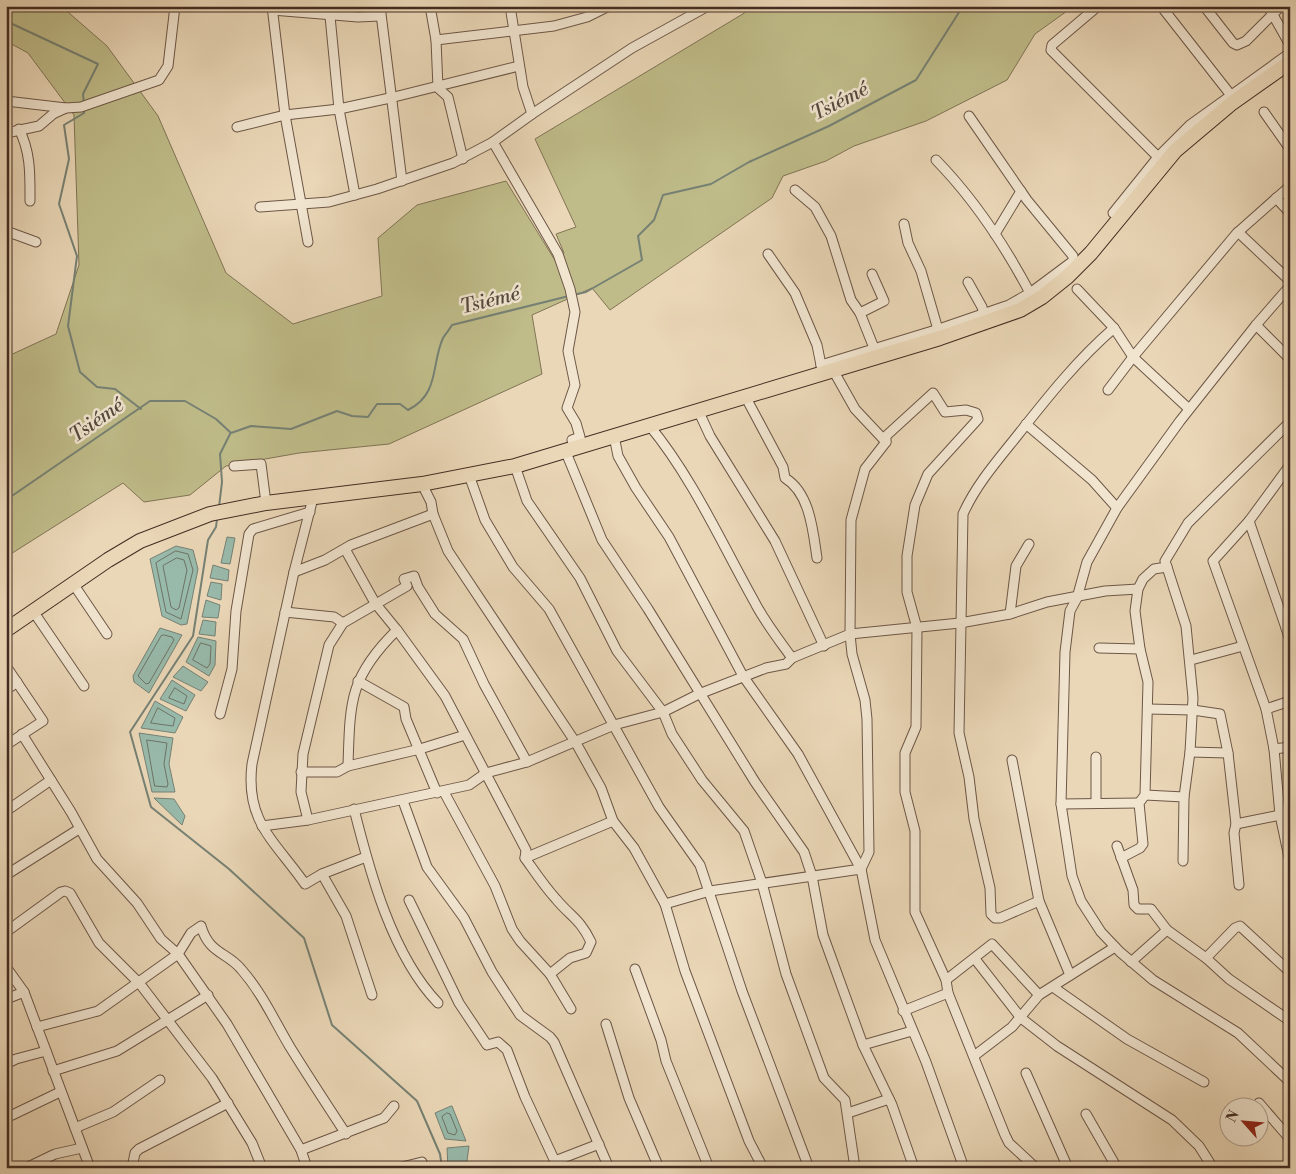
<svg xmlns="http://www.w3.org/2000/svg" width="1296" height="1174" viewBox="0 0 1296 1174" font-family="'Libre Bodoni',serif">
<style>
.green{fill:#bfbc89;stroke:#817456}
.water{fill:#98baab;stroke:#768174}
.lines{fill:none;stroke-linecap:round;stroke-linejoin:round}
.shore{stroke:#6e7366;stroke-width:1}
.stream{stroke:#768174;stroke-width:2}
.street-casing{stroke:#6d5747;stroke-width:11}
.primary-casing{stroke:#432c22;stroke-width:16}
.street{stroke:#f1e5d0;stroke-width:9}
.primary{stroke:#ead7b7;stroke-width:14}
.labels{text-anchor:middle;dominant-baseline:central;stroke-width:5;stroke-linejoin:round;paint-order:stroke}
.water-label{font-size:20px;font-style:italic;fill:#54483d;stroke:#f1e5d0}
</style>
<rect width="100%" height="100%" fill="#ead7b7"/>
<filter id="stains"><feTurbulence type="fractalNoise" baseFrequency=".004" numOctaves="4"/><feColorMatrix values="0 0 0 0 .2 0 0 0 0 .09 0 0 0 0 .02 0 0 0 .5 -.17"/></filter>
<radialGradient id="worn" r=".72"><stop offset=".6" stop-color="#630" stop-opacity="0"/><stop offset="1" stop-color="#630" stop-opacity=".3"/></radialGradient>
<path class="green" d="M6 6H61L107 46 158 116 226 273 293 324 382 296 378 238 417 205 506 181 556 262 564 253 556 234 576 227 535 139 756 6H1074L1035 34 1007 80 926 121 854 146 826 161 783 176 772 198 610 310 592 288 532 315 542 374 389 444 299 453 226 466 190 495 144 502 123 483 6 557V357L56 334 79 265 74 115 28 53 6 41Z"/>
<g class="water">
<path d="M227 537 235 538 230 564 221 563Z"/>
<path d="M176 546 193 550 198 569 187 624 181 625 162 616 150 559Z"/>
<path d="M213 565 229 570 228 581 210 578Z"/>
<path d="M211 582 222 584 221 600 207 596Z"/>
<path d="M206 600 220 605 218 618 202 617Z"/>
<path d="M203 620 216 622 215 636 199 634Z"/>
<path d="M160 628 182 635 149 693 134 682 133 676Z"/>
<path d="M198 637 216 641 215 665 209 676 186 662Z"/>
<path d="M183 666 208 682 201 691 173 677Z"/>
<path d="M172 680 195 695 186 711 160 699Z"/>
<path d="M155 701 183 717 175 733 141 728Z"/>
<path d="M139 733 173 738 169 764 175 792H152Z"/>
<path d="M154 798 174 799 185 816 182 825Z"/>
<path d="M451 1106H452L466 1141 445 1139 435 1113Z"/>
<path d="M469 1146 466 1168H448L447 1148Z"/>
</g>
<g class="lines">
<g class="shore">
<path d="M176 551 188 554 193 570 181 619 166 612 156 563Z"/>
<path d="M177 558 184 560 187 570 179 608 176 610 171 607 163 566Z"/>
<path d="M164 635 172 637 174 640 149 683 146 684 138 676 161 636Z"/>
<path d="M201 643 211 646 210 664 207 668 193 660Z"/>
<path d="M175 688 187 696 184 704 169 698Z"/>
<path d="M158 708 175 718 173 726 151 723Z"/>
<path d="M147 740 167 743 164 764 168 784 167 787 155 786Z"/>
<path d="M447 1113 450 1114 457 1131 455 1135 448 1133 442 1117Z"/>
</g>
<g class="stream">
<path d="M6 21 98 64 83 94 84 104"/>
<path d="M84 109V113L64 125 69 159 59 204 77 256 68 326 80 372 97 387 115 389 141 409"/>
<path d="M573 295 586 292 642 260 638 236 654 220 663 195 711 184 749 162 829 126 916 80 963 6"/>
<path d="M6 500 150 401H185L216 419 231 433 251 426 291 429 337 411 352 416 368 417 377 404H400L408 410C440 394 431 364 443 338 446 333 450 329 452 325L569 296"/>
<path d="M219 507 222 482 220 454 230 434"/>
<path d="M217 519 216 527 208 540 193 636 130 732 151 807 229 869 304 938 332 1025 417 1101 440 1154 442 1168"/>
</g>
<g class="street-casing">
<g id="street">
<path d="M272 6 285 115 308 242"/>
<path d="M329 6 339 109 355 195"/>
<path d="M380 6 402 181"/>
<path d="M430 6 436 40 438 88 448 97 463 159"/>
<path d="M510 6 523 87 532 114"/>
<path d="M1098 6 1052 45 1051 50 1158 157"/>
<path d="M1161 6 1230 94"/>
<path d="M1204 6 1233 43 1237 45 1246 41 1281 6"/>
<path d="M1268 6 1290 45"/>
<path d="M272 10 358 17 380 16"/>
<path d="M436 40 554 26 587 17 609 6"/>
<path d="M6 101 66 108"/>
<path d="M1264 112 1290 149"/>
<path d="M237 127 285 115 339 109 390 98 519 66"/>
<path d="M19 129C31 153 30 175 30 201"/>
<path d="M6 133 39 126 53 114 66 108 81 107 159 80 168 66 175 6"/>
<path d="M493 142 558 254 570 289 575 312 568 351 575 385 567 408 576 423 580 437 572 440 574 447"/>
<path d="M936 160C975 200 1004 244 1030 293"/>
<path d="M795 190 815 207 831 236 851 300 860 313 874 348"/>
<path d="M1276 198 1290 213"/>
<path d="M260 207 329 202 377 189 453 163 493 142 532 114 632 48 708 6"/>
<path d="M1113 213 1158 157 1190 125 1290 53"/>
<path d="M904 224 908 243 921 271 939 333"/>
<path d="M6 231 36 242"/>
<path d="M1238 232 1290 281"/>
<path d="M995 234 1021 191"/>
<path d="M768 254 795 293 817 345 822 370"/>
<path d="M968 282 982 307 985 319"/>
<path d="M1290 286 1256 325 1180 421 1117 508 1087 562 1077 598 1070 611 1065 652 1061 804 1072 876 1081 901 1101 932 1120 952 1153 980 1238 1033 1290 1082"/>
<path d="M1077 289 1114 328 1133 357 1189 409"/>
<path d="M860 313 884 301 872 274"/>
<path d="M1256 325 1290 359"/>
<path d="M821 365 939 329 1009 305 1030 293 1073 261V256L1027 200 969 116"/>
<path d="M833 370 855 409 886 442"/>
<path d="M1108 390 1133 357 1237 233 1290 186"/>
<path d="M745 396 783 467 785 478C810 493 813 531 817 558"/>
<path d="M698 410 710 436 775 541 824 646"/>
<path d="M1026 424 1092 480 1117 508"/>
<path d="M649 425C692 477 721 542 754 601 764 621 779 640 792 658"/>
<path d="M614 436 618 456 636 488 669 537 743 676 798 754 861 869 875 940 926 1062 964 1168"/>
<path d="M565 450 602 540 648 609 755 782 804 852 812 876 823 935 863 1045 892 1105 914 1168"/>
<path d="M1290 465 1249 521 1213 561 1266 709 1274 749 1280 815 1290 862"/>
<path d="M234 466 261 464 266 503"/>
<path d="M515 466 527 501 580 578 617 651 663 712 672 734 702 780 744 831 762 883 786 974 824 1078 845 1100 855 1168"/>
<path d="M469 475 485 520 513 567 549 609 659 807 700 865 742 991 809 1168"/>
<path d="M422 484 431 502 433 514 448 551 576 743 601 788 613 821 634 848 665 904 685 971 749 1141 763 1168"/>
<path d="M313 498 294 572 252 764C245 822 275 841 305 884L322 874 366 857"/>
<path d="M1249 521 1286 628 1290 627"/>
<path d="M345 549 375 603 397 630 445 696 526 850 525 858C535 872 544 886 556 899 571 917 580 919 591 942L586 953 570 958 550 974"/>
<path d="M294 572 325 560 351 545 433 514"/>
<path d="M74 585 107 634"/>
<path d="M33 611 84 686"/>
<path d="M285 612 334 617 343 623"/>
<path d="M1010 614 1016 566 1029 544"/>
<path d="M1286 628 1290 641"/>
<path d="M1099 648 1140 649"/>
<path d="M1191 660 1243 646"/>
<path d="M6 666 43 721 6 745"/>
<path d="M358 681 404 707 406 719 437 793"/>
<path d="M6 690 17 682"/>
<path d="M1148 709 1193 710 1220 714 1228 753 1236 824 1234 833 1239 885"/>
<path d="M1266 709 1290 701"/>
<path d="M220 714 232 669 236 611 249 534 253 529 310 512"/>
<path d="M22 734 71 812 97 859 137 903 161 939 178 954 227 1024 301 1150 307 1168"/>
<path d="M1274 749 1290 747"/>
<path d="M1190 752 1228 753"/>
<path d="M1096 757V803"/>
<path d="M1012 760 1039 901 1070 975"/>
<path d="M348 766C350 702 349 677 397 630"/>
<path d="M301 772H337L348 766 420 749 465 735"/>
<path d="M444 792 495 886 512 929 520 941 550 974 571 1009"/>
<path d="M1145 795 1184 797"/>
<path d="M403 801 427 867 464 918 492 972 520 1015 550 1037 554 1042 609 1168"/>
<path d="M1061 804 1139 803"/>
<path d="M354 809C370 873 392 955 438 1003"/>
<path d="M6 811 51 780"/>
<path d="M308 820 301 792 303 754 329 645 343 623 407 586 404 579 414 576 418 587 435 614 463 639 484 684 527 762"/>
<path d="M1236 824 1280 815"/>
<path d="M262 826 308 820 469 785 486 773 527 762 614 725 663 712 699 694 766 668 786 664 792 658 850 634 960 623 1010 614 1047 602 1105 591 1138 589"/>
<path d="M1117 846 1133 890 1134 905 1138 909H1151L1167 930 1206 958 1229 979 1290 1021"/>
<path d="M525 858 613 821"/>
<path d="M1121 858 1140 848 1143 844 1139 803 1145 795 1148 682 1140 649 1135 611 1138 589 1143 579 1154 569 1167 567"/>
<path d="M1183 861 1184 797 1190 752 1193 698 1186 626 1165 561 1188 523 1290 422"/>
<path d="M322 874 346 916 372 995"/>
<path d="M6 875 79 829"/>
<path d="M409 900 459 1003 487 1045 498 1042 507 1050 525 1097 558 1168"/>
<path d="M1039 901 1000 918H995L991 914 990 888 974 819 969 777 959 733 963 514C976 485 997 461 1017 436 1047 398 1077 360 1114 328"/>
<path d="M665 904 710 891 861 869 869 852 867 719 865 700 852 654 850 634 851 520 865 469 886 442V436L933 393 945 412 966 410 976 413 978 419 928 474 915 505 907 556V592L917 628 916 727 905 753V792L915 831V912L946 980 948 993 1005 1135 1009 1143 1036 1168"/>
<path d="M6 932 61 892 65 891 70 893 99 943 140 984 212 1078 252 1143 262 1168"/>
<path d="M1206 958 1235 928 1240 926 1290 972"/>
<path d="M975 959 1021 1018 1057 1046 1172 1120 1199 1146 1213 1168"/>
<path d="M1131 962 1167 930"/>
<path d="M6 967 24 992 90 1168"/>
<path d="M635 969 661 1040 666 1061 709 1168"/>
<path d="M946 980 992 944 1039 995"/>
<path d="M1053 987 1127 1039 1204 1082"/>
<path d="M6 999 24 992"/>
<path d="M903 1011 948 993"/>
<path d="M606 1024 629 1098 659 1168"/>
<path d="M37 1027 98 1011 178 954 191 933 201 926C209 954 227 952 241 969 262 993 274 1020 290 1047 308 1076 327 1105 346 1134"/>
<path d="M863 1045 912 1031"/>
<path d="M974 1056 1012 1027 1039 995 1115 947"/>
<path d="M6 1064 16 1059 46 1051"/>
<path d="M53 1071 117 1051 208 995"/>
<path d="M1026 1073 1068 1168"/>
<path d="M1259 1103 1290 1139"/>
<path d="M848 1113 889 1099"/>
<path d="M1086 1114 1117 1168"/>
<path d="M6 1118 60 1092"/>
<path d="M75 1128 113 1112 160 1080"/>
<path d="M301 1150 384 1118 394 1106"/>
<path d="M555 1161 599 1144"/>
<path d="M26 1168 55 1154 82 1148"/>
<path d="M132 1168 135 1153 139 1149 228 1103"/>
<path d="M398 1168 422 1162"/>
</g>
</g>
<g class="primary-casing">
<path id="primary" d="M6 630 108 560 140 541 210 514 266 503 422 484 515 466 940 338 1020 310 1042 297 1067 277 1091 253 1175 151 1232 103 1290 62"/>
</g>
<use href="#street" class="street"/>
<use href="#primary" class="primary"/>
</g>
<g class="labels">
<g class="water-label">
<text transform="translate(840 102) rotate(-27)">Tsiémé</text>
<text transform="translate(490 301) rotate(-14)">Tsiémé</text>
<text transform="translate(97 421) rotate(-35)">Tsiémé</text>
</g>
</g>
<rect width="1296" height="1174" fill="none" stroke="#ead7b7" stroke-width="25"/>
<rect x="8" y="8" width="1281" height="1159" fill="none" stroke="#432c22" stroke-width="2.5"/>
<rect x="12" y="12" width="1271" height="1149" fill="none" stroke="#432c22"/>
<g transform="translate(1244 1122) rotate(297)"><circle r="24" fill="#f1e5d0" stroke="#ab9b8a"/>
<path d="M0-4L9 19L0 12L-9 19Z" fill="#8f2418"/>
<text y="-8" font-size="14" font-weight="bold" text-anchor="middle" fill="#432c22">N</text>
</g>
<rect width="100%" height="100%" filter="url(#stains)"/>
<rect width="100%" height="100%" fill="url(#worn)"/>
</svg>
